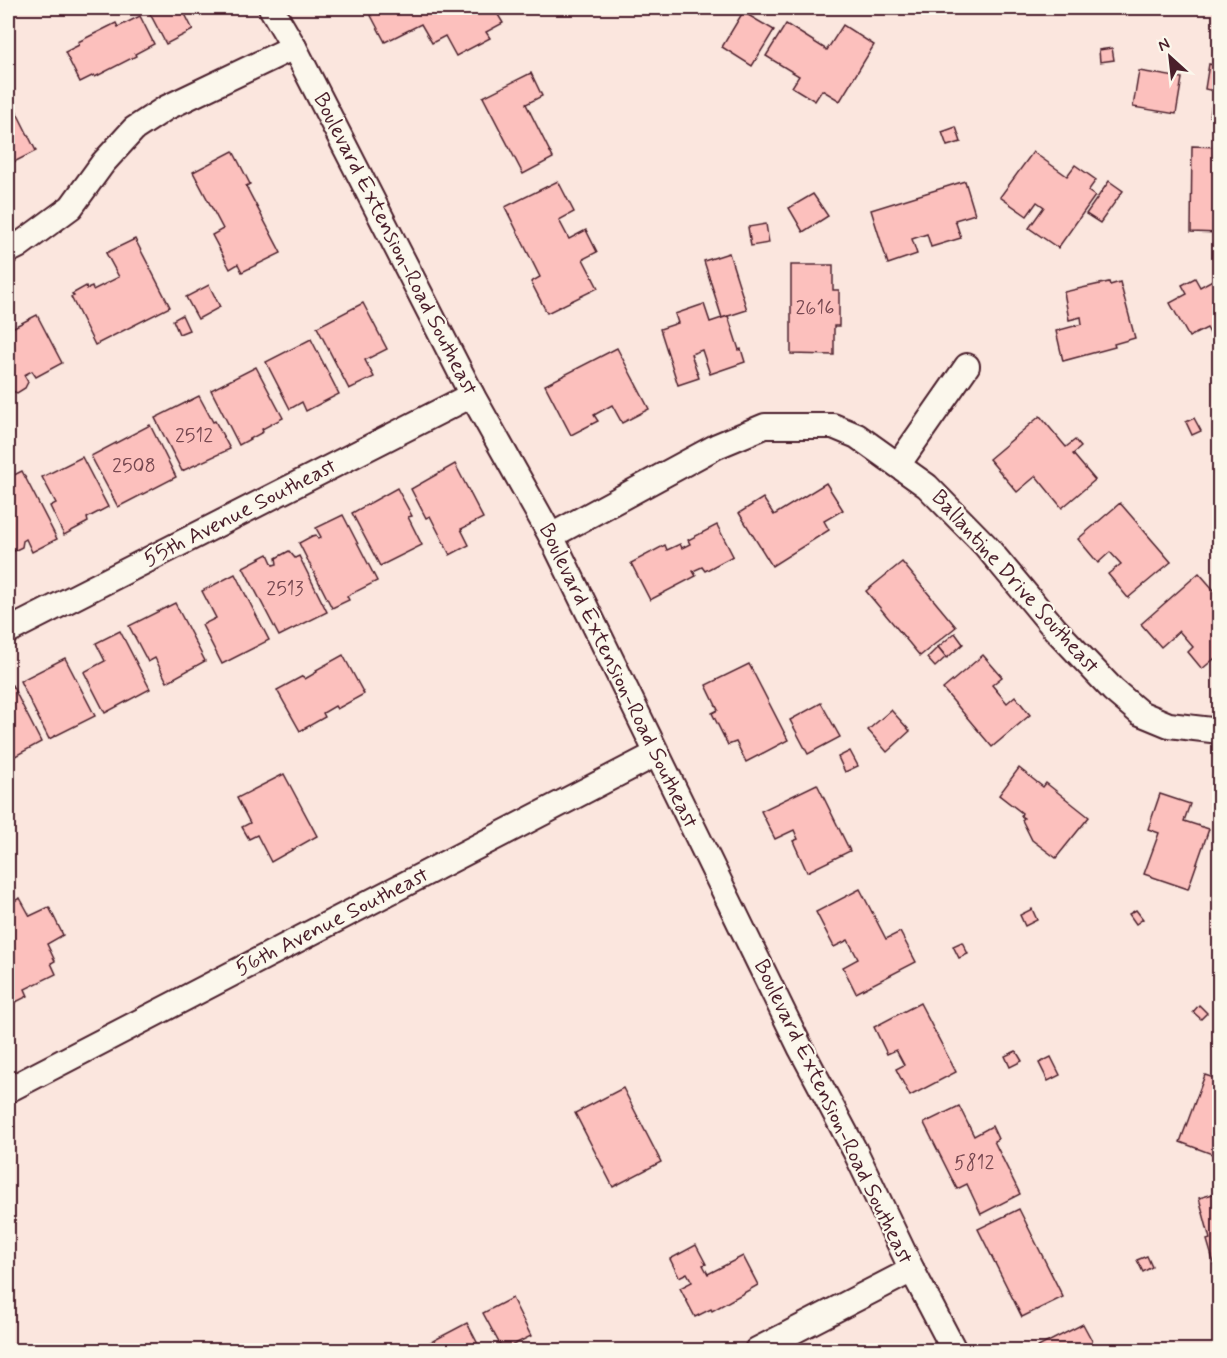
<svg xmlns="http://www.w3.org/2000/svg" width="1227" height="1358" viewBox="0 0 1227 1358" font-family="Mynerve,sans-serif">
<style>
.building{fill:#fcc0bd;stroke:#4a1f2b;stroke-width:1.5}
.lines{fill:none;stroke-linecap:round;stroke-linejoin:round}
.street-casing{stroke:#4a1f2b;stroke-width:28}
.street{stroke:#fbf7ec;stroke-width:24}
.labels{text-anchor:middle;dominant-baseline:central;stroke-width:4.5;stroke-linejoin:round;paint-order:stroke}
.number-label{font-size:20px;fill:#764750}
.street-label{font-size:22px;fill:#4a1f2b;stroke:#fbf7ec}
</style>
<rect width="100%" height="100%" fill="#fbe6de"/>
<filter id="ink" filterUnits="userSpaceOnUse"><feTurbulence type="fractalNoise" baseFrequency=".0167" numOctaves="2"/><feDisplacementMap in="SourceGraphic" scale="12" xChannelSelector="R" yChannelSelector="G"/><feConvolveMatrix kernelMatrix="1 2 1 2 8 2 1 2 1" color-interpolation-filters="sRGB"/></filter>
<g filter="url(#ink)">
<g class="building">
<path d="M147 8H182L193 30 166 44Z"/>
<path d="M373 8H494L503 23 486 32 490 38 456 56 445 36 432 43 421 24 385 42 368 10Z"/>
<path d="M743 12 774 30 752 66 722 47Z"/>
<path d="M140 16 154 44 135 54 136 56 95 77 94 75 80 82 65 52 79 45 78 42 116 23 118 27Z"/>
<path d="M786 24 827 50 843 25 874 45 840 101 822 90 815 101 792 87 799 76 766 56Z"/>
<path d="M1112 48 1114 60 1100 62 1099 50Z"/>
<path d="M1220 57V99L1213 98 1214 91 1205 89 1209 64 1218 66Z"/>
<path d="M1139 71 1182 78 1176 114 1133 107Z"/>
<path d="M531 73 542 96 526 104 553 158 523 174 483 97Z"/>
<path d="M1213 98 1220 99V117L1210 116Z"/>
<path d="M11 101 36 151 8 165V103Z"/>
<path d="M956 127 961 142 947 146 942 132Z"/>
<path d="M1192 146 1220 147V233L1191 232Z"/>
<path d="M233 151 250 184 246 186 281 253 242 272 238 264 230 269 212 235 223 229 193 172Z"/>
<path d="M1033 152 1067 176 1075 165 1096 180 1088 191 1095 196 1058 248 1029 228 1044 207 1037 202 1027 216 1000 197Z"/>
<path d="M558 181 574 212 559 220 569 239 586 230 597 252 583 259 598 288 547 313 531 282 540 277 505 207Z"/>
<path d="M965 181 975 214 955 220 961 238 931 247 927 234 912 239 917 254 888 264 871 210Z"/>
<path d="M1109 181 1123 191 1100 223 1086 214Z"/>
<path d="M813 194 828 216 803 232 789 208Z"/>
<path d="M766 224 769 243 751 246 748 227Z"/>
<path d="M135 239 170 307 95 345 71 297 74 296 72 294 86 286 87 289 92 287 93 290 119 277 106 253Z"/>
<path d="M729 253 747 310 722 318 704 261Z"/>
<path d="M791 265H833V290H839V326H834V355L791 354Z"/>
<path d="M1195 278 1200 287 1216 278 1220 285V351L1207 328 1189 337 1170 303 1187 294 1182 285Z"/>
<path d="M1109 282 1110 285 1120 282 1135 338 1114 344 1115 347 1063 361 1056 331 1082 324 1081 317 1069 320 1064 292Z"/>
<path d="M209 285 220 307 198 319 186 297Z"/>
<path d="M363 303 387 349 365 360 374 377 349 389 317 327Z"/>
<path d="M704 304 710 322 728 316 739 350 741 349 745 362 710 374 702 350 691 354 699 378 678 385 660 329 678 323 675 314Z"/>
<path d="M37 315 62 363 36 377 32 371 24 375 28 382 25 388 17 393 12 391 8 384V341L9 340 8 330Z"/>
<path d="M182 315 189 330 179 334 173 320Z"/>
<path d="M311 339 339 394 306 411 302 402 290 409 266 362Z"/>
<path d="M617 348 649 409 622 423 612 405 594 415 598 421 571 435 545 385Z"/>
<path d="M256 367 283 418 262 429 263 432 239 445 211 390Z"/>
<path d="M199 396 213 422 215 421 230 449 182 471 155 418Z"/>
<path d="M1040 416 1066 447 1075 440 1081 447 1073 454 1095 480 1062 508 1036 476 1017 492 989 459Z"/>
<path d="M1194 418 1201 431 1192 435 1186 422Z"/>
<path d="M150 425 176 477 118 507 91 456Z"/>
<path d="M82 457 108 507 87 518 88 522 64 535 50 506 56 503 42 477Z"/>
<path d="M455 464 483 518 461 529 469 545 450 555 430 516 426 518 411 489Z"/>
<path d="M22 471 57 539 32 552 26 539 23 541 22 547 10 553 8 552V478Z"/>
<path d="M826 483 843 510 824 521 829 530 772 566 739 513 763 498 774 515Z"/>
<path d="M397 488 412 516 408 517 422 545 380 566 352 513Z"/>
<path d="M1120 503 1171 562 1128 598 1108 574 1121 564 1110 552 1098 563 1078 539Z"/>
<path d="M343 515 377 581 347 596 349 600 332 608 299 543 312 536 316 535 318 539 321 537 316 528Z"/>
<path d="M717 525 733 556 705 571 702 567 693 571 696 576 650 600 631 563 665 545 667 550 680 544 682 548 690 544 688 540Z"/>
<path d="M289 551 295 558 299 556 327 612 279 636 243 567 268 554 273 565 277 564 276 558Z"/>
<path d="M902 562 956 627 920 656 866 591Z"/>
<path d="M1199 573 1220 597V654L1202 669 1188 652 1193 647 1179 631 1161 647 1141 624Z"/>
<path d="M235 574 269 640 222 664 202 625 216 618 202 591Z"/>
<path d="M175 603 205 661 167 682 155 658 148 662 129 626Z"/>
<path d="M120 631 150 689 105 713 84 672 105 661 96 643Z"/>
<path d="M955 633 963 644 947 658 938 647Z"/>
<path d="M938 647 946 657 935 667 927 658Z"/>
<path d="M343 655 364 694 337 709 335 706 323 713 325 717 300 731 277 690 303 676 305 679 317 672 316 670Z"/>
<path d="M983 655 1002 677 992 685 1007 703 1015 696 1030 715 992 747 943 689Z"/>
<path d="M65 658 95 716 49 739 20 681Z"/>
<path d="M749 664 788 740 746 762 736 742 728 745 712 713 718 710 706 685Z"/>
<path d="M12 685 41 742 8 760V687Z"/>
<path d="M821 703 840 737 808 754 790 720Z"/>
<path d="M891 710 910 731 887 752 868 730Z"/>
<path d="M850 751 858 766 845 772 838 757Z"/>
<path d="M1019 768 1043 787 1046 783 1089 817 1056 858 1032 840 1022 820 1024 818 1021 816 1022 813 999 795Z"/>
<path d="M284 774 317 836 271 862 257 835 249 839 242 827 250 823 237 798Z"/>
<path d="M817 784 850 851 807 872 793 841 798 839 794 830 775 839 761 811Z"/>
<path d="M1160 794 1190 804 1184 821 1209 829 1188 889 1144 874 1159 833 1148 829Z"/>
<path d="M860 889 886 939 900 932 916 962 856 993 843 967 858 959 848 940 834 947 816 912Z"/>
<path d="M20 898 30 916 49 907 63 935 47 944 55 961 51 963 56 974 25 989 28 996 8 1006V904Z"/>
<path d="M1032 909 1037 920 1025 926 1020 915Z"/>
<path d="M1136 910 1143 919 1136 924 1129 914Z"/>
<path d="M962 942 968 954 959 958 953 946Z"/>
<path d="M920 1003 956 1072 910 1096 896 1069 904 1065 896 1050 887 1054 874 1027Z"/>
<path d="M1199 1005 1207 1013 1201 1019 1193 1012Z"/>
<path d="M1016 1051 1022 1061 1010 1067 1005 1056Z"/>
<path d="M1051 1057 1060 1075 1048 1081 1039 1063Z"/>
<path d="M1205 1075 1220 1080V1157L1180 1142Z"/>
<path d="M623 1088 661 1162 613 1187 575 1113Z"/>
<path d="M959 1106 974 1136 992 1126 998 1139 994 1141 1020 1194 981 1214 967 1184 957 1189 924 1123Z"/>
<path d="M1220 1192V1284L1207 1240 1210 1239 1199 1198Z"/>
<path d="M1019 1209 1063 1297 1022 1317 978 1229Z"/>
<path d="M696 1245 706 1264 703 1265 708 1274 743 1256 758 1285 712 1311 711 1309 695 1317 680 1288 692 1282 687 1273 679 1277 670 1259Z"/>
<path d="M1147 1256 1152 1267 1143 1272 1137 1260Z"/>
<path d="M512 1298 531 1336 503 1350 483 1313Z"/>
<path d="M467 1323 481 1350H431L427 1344Z"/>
<path d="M1083 1324 1097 1350H1040L1038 1347Z"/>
</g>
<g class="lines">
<g class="street-casing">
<g id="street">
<path d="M271 8 294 47 472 395 551 536 801 1049 855 1151 912 1270 954 1350"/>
<path d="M8 251 18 246 71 207 103 163 134 129 166 108 294 47"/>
<path d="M898 465 967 366"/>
<path d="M551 536 717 446 765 426H833L857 436 927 486 986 546 1055 629 1113 690 1140 713 1169 725 1220 731"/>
<path d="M8 631 472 395"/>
<path d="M8 1090 656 754"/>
<path d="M757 1350 912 1270"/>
</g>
</g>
<use href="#street" class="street"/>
</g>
</g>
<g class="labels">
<g class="number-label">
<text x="815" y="308">2616</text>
<text x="194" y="436">2512</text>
<text x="134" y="466">2508</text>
<text x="285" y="589">2513</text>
<text x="974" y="1163">5812</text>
</g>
<g class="street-label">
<text transform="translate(395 244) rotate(63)">Boulevard Extension-Road Southeast</text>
<text transform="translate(240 513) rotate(-27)">55th Avenue Southeast</text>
<text transform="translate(1015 582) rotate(48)">Ballantine Drive Southeast</text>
<text transform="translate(618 676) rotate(64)">Boulevard Extension-Road Southeast</text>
<text transform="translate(332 922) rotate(-27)">56th Avenue Southeast</text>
<text transform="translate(833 1112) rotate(64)">Boulevard Extension-Road Southeast</text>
</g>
</g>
<rect width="1227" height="1358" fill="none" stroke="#fbf7ec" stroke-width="30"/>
<rect x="15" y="15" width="1197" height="1328" fill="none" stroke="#4a1f2b" stroke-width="2" filter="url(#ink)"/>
<g transform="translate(1170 57) rotate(333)" stroke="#fbf7ec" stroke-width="4.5" paint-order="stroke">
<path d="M0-4.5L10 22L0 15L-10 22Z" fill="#4a1f2b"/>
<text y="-9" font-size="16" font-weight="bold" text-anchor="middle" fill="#4a1f2b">N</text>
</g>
</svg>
